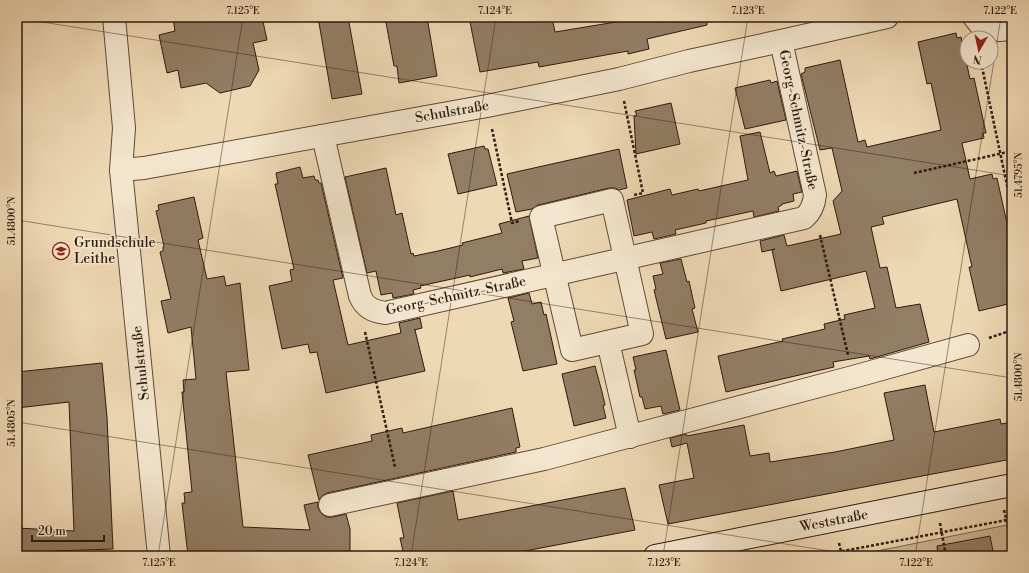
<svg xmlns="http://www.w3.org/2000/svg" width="1029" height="573" viewBox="0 0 1029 573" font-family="'Libre Bodoni',serif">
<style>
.green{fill:#ceb998;stroke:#7e6a54}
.building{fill:#927d65;stroke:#2f1a0f}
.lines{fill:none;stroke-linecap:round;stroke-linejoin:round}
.street-casing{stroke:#5f4a38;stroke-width:24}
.secondary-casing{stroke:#2f1a0f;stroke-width:24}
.path{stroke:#2f1a0f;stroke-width:2.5;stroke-dasharray:3 2;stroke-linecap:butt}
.street{stroke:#f4e6ce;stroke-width:22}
.secondary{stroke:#f4e6ce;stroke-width:22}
.ticks{fill:none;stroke:#2f1a0f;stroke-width:1;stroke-opacity:0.45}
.labels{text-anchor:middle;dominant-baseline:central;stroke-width:3;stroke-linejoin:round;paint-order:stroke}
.street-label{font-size:14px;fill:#2f1a0f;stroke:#f4e6ce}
.poi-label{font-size:14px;fill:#2f1a0f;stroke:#f4e6ce;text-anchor:start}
.neatline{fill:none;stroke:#2f1a0f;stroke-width:1.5}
.ticks-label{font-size:10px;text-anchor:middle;fill:#2f1a0f}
</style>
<rect width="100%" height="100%" fill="#eed9b4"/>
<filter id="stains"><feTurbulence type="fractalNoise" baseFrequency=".005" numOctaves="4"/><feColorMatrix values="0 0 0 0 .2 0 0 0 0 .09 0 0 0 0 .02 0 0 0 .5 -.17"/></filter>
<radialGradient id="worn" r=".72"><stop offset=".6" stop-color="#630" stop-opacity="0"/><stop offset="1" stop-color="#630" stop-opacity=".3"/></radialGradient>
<path class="green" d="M1012 524V556H852Z"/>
<g class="building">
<path d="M173 17H262L267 40 253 43 259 70 250 86 220 93 206 83 181 88 178 70 167 73 159 35 175 31Z"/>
<path d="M318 17H348L362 94 332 99Z"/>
<path d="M385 17H427L437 76 399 83 397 66H394Z"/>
<path d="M469 17H552L555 32 628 20 627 17H707V25L647 39 649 49 628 54V51L539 67 538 62 480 72Z"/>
<path d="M956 33 957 38 961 37 970 79 974 78 986 133H983L984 138 962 143 970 179 992 174 993 179 997 178 1012 246V303L979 311 969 267H972L957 199 882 217 884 224 871 227 880 268 887 267 896 308 920 304 929 342 870 359 869 356 833 362 834 367 726 392 718 356 783 341 782 339 825 329 824 324 845 319 844 315 875 308 866 271 781 291 772 250 775 249 762 252 760 241 784 235 787 246 841 234 833 201 842 191 832 148 820 150 801 74 805 72V68L840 60 858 142 865 140 867 147 941 130 931 83 927 84 918 42Z"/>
<path d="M770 80 771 83 777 81 786 120 745 129 735 88Z"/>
<path d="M671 103 680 144 636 154 634 116 637 115 635 111Z"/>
<path d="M760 132 770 173 774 171 776 176 797 171 802 192 793 194 794 201 782 204V205L778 207 779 211 754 217 753 211 706 221V223L675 230 676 234 654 239 652 232 634 236 627 200 670 189 672 195 698 189 699 191 748 180 740 136Z"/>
<path d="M484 146 485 149H488L497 185 458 194 448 154Z"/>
<path d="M619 149 627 188 619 190 615 188H609L538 205 532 209 516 212 507 174Z"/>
<path d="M300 167 303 178 314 176 315 180H318L319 183H321L343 278 333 280 348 345 401 333 399 323 420 318 422 328 414 330H415L425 371 326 393 317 352 310 353 308 344 282 349 269 286 292 281 290 270 294 269 275 184H278L276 173Z"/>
<path d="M386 168 396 215 402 213 411 254 413 253 414 256 438 251 463 245 462 243 502 233 499 224 529 216 538 258 522 261 524 269 503 273 502 269 470 277V275L420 286 421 288 413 290 414 294 393 298 392 293 381 295 376 271 367 273 345 177Z"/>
<path d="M194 197 203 238 198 240 207 279 224 276 226 286 240 283 249 370 226 372 243 527 310 530 304 505 318 502V508L321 513 326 517H333L346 514 350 529V556H188L182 503H185L184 493 192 492 182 392H184L183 380 196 379 191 327 168 333 161 301 171 299 160 252 163 251V247L164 246 156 211 159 210 158 205Z"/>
<path d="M681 259 687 282 689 281 695 308 692 309 698 332 666 339 654 290 656 289 653 276 663 274 660 263Z"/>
<path d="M529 293 532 304 541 302 544 315 546 314 557 364 523 371 511 322 514 321 508 298Z"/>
<path d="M666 350 680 410 663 414 661 406 645 409 642 397H640L634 370H636L633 357Z"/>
<path d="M102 363 107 417 113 549 53 551 52 556H17V528L74 531 69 402 17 408V372Z"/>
<path d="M595 366 602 392 605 405 603 406 606 418 574 426 562 374Z"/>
<path d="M925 385 934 432 1000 419 1001 424 1012 422V459L668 524 659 485 694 478 687 443 672 447 670 438 686 434 687 436 744 425 750 456 769 453 770 462 835 452 894 440 884 393Z"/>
<path d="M512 408 520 447 516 448V452L327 493 322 496 319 500 308 455 372 441 371 435 402 428 403 433Z"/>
<path d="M625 488 635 530 499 556H404L400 538H404L397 503 453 491 458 520Z"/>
<path d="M990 536 994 556H938L937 546Z"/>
</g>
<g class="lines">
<g class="street-casing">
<g id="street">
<path d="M114 17 124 128 121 170 159 556"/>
<path d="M974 17 982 27 999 30 1012 29"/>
<path d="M323 136 360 296C365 308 373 311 385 313L804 218C811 212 814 205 815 195L781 41"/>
<path d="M121 170 144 168 487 106 619 79 689 61 781 41 887 17"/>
<path d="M612 200 642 334 572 350 541 217Z"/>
<path d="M608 342 630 437"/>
<path d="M330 505 544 459 853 377 968 345"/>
</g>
</g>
<g class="secondary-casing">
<path id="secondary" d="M655 556 1012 485"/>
</g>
<g class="path">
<path d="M981 62 1012 209"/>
<path d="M624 101 643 193 634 195"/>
<path d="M492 129 512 223 519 221"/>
<path d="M914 173 1012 151"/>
<path d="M820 235 848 355"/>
<path d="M365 332 395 467"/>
<path d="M989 338 1012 330"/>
<path d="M1004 510 1012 544"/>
<path d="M940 523 946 556"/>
<path d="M839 543 842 556"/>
<path d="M817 556 1012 519"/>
</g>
<use href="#street" class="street"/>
<use href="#secondary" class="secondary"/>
</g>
<path class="ticks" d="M17 18 1012 176M17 220 1012 378M17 422 861 556M158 556 243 17M411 556 496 17M663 556 748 17M915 556 1001 17"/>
<defs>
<g id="school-ring" transform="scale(0.9)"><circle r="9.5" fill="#f4e6ce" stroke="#8f2418" stroke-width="1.5"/><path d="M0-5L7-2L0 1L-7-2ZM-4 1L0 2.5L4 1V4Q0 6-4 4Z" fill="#8f2418"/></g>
</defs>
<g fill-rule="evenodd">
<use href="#school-ring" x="61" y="251"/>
</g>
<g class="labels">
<g class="street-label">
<text transform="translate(452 112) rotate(-10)">Schulstraße</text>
<text transform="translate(798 120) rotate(78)">Georg-Schmitz-Straße</text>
<text transform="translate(456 296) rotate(-12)">Georg-Schmitz-Straße</text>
<text transform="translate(141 363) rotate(-96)">Schulstraße</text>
<text transform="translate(834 521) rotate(-11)">Weststraße</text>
</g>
<g class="poi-label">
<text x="74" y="243">Grundschule<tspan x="74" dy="16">Leithe</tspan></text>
</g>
</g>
<rect width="1029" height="573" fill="none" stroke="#eed9b4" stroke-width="44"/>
<g transform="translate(979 50) rotate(189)"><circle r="19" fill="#f4e6ce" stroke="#a59482"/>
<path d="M0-3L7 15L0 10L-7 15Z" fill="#8f2418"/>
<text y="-6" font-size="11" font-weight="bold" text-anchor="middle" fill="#2f1a0f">N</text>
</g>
<path d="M32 535v6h72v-6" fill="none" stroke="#2f1a0f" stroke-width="2"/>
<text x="38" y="535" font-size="12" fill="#2f1a0f" stroke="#f4e6ce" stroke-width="3" paint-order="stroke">20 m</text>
<rect x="22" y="22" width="985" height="529" class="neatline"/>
<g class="ticks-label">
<text x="243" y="14">7.125°E</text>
<text x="495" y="14">7.124°E</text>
<text x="748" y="14">7.123°E</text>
<text x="1000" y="14">7.122°E</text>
<text transform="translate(1018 175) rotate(-90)" y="4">51.4795°N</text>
<text transform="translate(11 221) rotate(-90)" y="4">51.4800°N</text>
<text transform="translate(1018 377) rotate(-90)" y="4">51.4800°N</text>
<text transform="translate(11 423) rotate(-90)" y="4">51.4805°N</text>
<text x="159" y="566">7.125°E</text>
<text x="411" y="566">7.124°E</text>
<text x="664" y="566">7.123°E</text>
<text x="916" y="566">7.122°E</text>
</g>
<rect width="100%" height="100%" filter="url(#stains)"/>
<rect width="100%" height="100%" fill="url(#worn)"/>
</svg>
